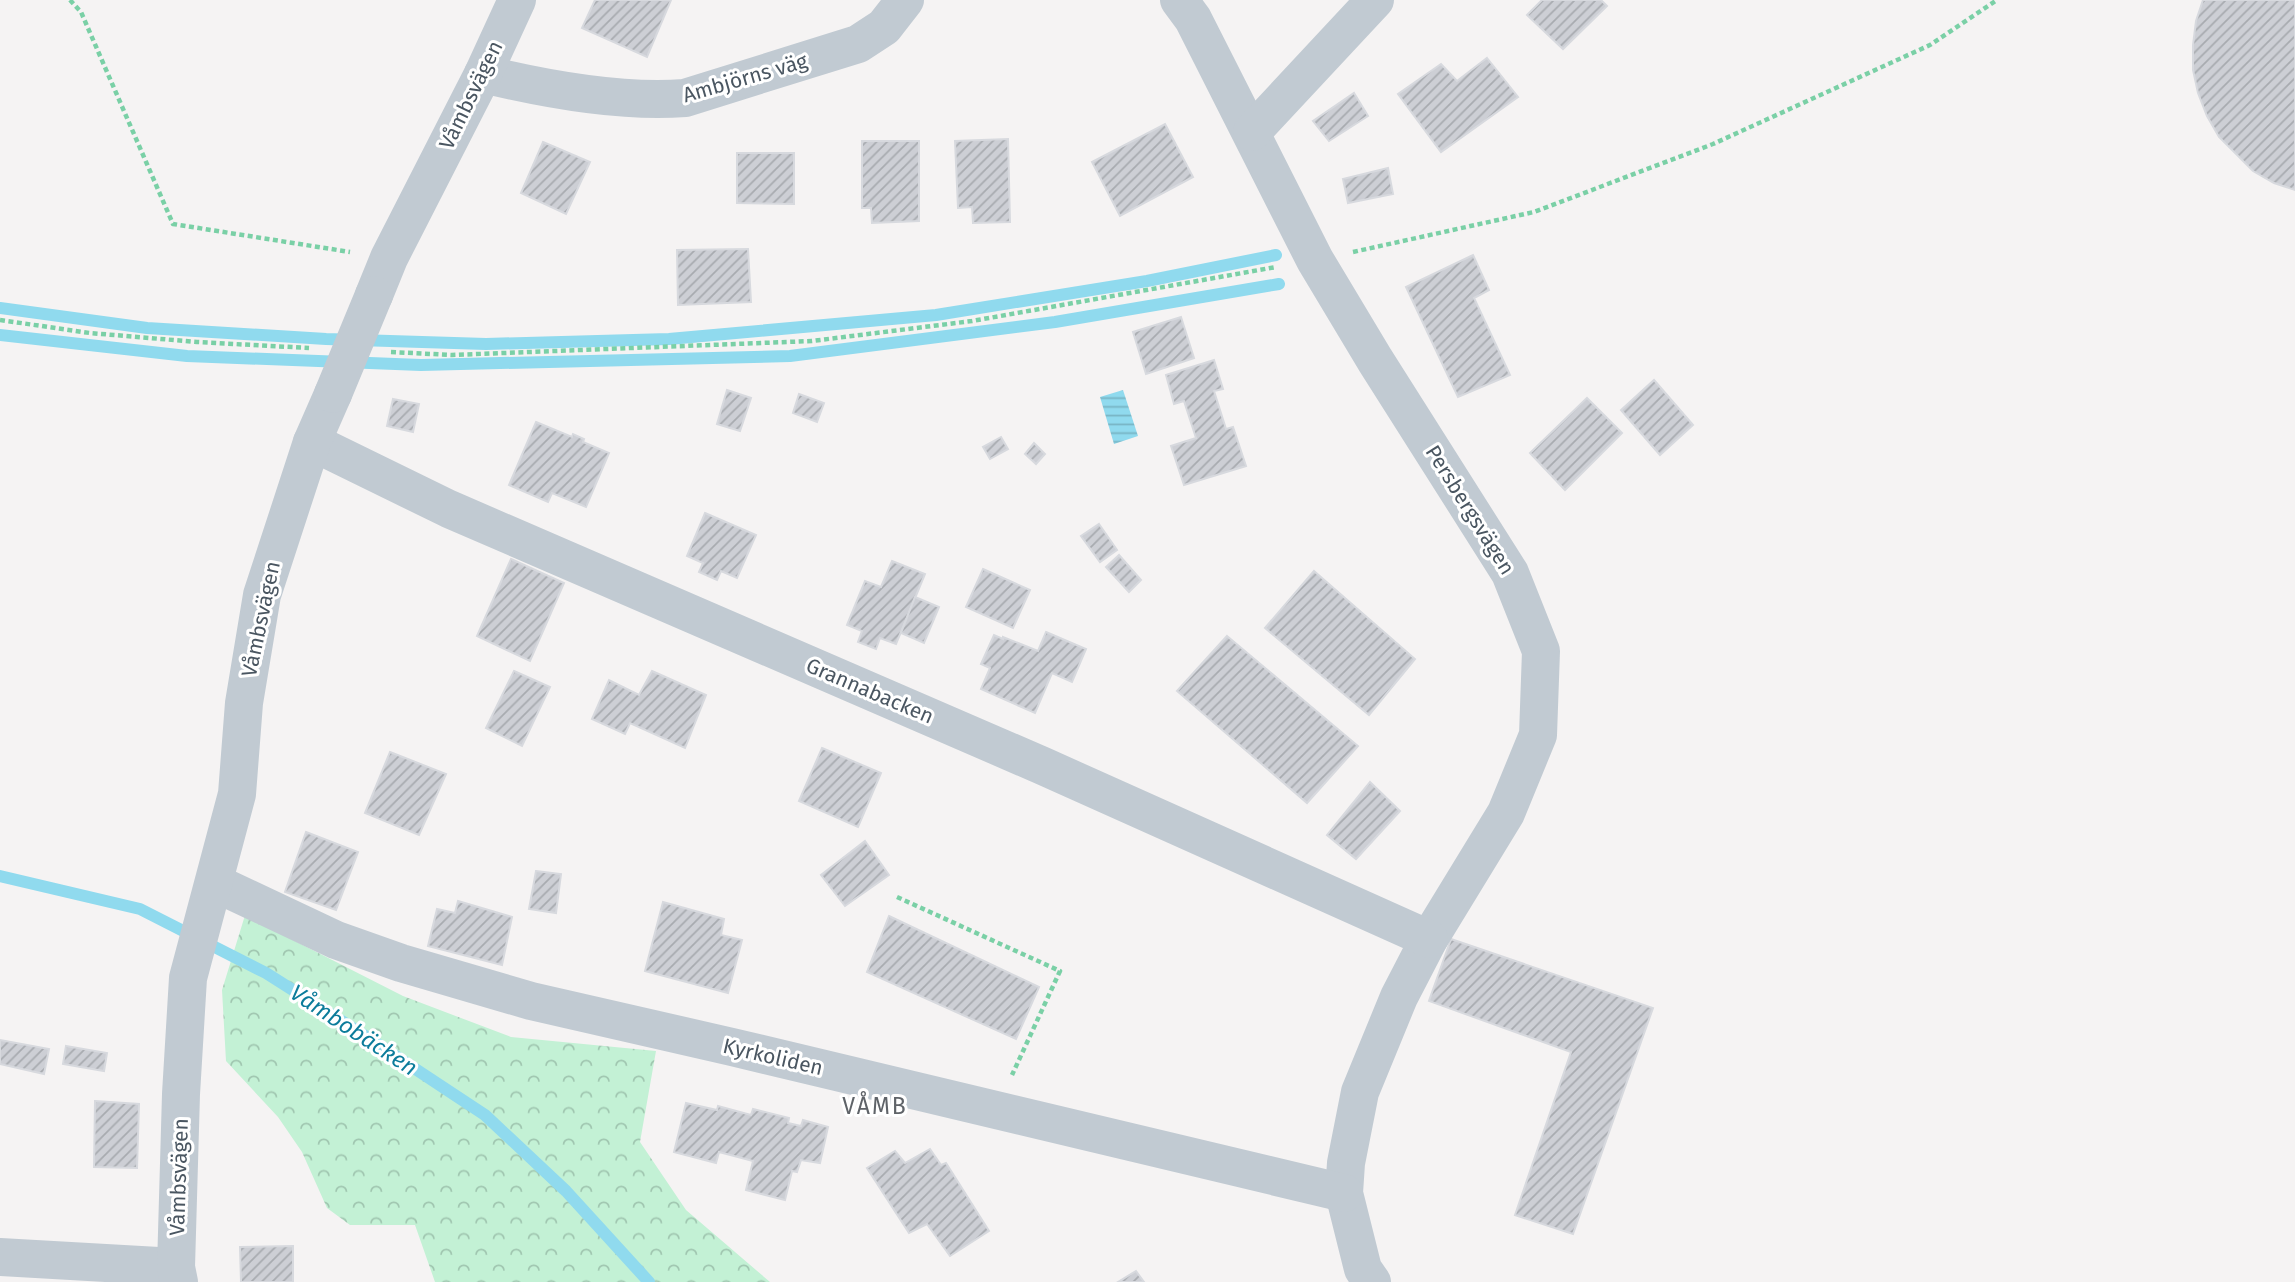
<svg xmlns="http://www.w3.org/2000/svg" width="2295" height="1282" viewBox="0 0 2295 1282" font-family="'Fira Sans',sans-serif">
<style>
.forest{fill:url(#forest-crowns)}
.water{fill:url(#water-rules)}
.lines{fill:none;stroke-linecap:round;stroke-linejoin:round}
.stream{stroke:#90daee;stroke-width:12}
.building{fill:url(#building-hatch);stroke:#d7d9de;stroke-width:2}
.path{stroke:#7ad0a6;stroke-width:4.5;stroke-dasharray:5 3.5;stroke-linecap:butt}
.minor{stroke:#c1cad2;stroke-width:38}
.minor-bridge{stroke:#c1cad2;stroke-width:38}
.labels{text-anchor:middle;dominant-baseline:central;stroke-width:6;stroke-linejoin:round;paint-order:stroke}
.street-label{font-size:21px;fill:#4a5661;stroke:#fff}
.water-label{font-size:23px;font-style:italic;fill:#0c7c9b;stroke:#fff}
.neighbourhood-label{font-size:23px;letter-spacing:2px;fill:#5f6368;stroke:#fff}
</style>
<defs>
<pattern id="forest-crowns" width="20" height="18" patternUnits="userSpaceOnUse" patternTransform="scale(1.75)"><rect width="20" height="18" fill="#c3f1d5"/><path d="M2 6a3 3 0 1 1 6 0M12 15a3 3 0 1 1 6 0" fill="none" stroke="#a0c6b0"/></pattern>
<pattern id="water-rules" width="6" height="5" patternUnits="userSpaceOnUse" patternTransform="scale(1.75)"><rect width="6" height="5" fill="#90daee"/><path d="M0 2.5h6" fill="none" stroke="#78b4c4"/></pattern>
<pattern id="building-hatch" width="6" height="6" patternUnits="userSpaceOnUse" patternTransform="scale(1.75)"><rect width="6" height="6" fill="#cdcfd5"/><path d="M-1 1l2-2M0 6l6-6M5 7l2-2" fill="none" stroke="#a8abb0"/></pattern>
</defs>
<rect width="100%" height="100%" fill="#f5f3f3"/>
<path class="forest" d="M246 912 289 938 403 996 511 1037 656 1051 640 1142 686 1210 770 1282H435L415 1225H350L327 1208 302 1152 278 1117 226 1061 222 990Z"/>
<path class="water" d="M1123 390 1138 436 1114 444 1100 397Z"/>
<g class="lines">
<g class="stream">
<path d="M0 308 147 328 326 339 486 344 669 339 936 315 1147 281 1276 255"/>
<path d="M0 335 187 356 421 365 790 356 1055 322 1279 284"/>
<path d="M0 876 140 909 266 973 370 1039 485 1115 566 1191 649 1282"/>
</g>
</g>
<g class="building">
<path d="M595 0H671L647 57 582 28Z"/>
<path d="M1542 0H1601L1607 6 1563 49 1527 15Z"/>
<path d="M2203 0H2295V190L2274 183 2253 171 2219 137 2207 116 2198 93 2193 70V45L2196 21Z"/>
<path d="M1487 58 1518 97 1441 152 1398 94 1441 64 1457 81Z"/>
<path d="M1354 93 1368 116 1329 141 1313 121Z"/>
<path d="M1165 124 1193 177 1120 216 1092 162Z"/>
<path d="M1008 139 1010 222 973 223 972 207 958 208 955 141Z"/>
<path d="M862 141H919V221L872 223 871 208H862Z"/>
<path d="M543 142 590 162 566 214 521 193Z"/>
<path d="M737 153H794V204L737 203Z"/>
<path d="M1388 168 1393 194 1348 203 1343 179Z"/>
<path d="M748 249 751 302 678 305 677 250Z"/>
<path d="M1473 255 1489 290 1474 298 1510 375 1458 397 1406 287Z"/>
<path d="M1181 317 1194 358 1146 374 1133 332Z"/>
<path d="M1214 360 1223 389 1214 391 1226 429 1233 427 1246 466 1184 485 1171 446 1196 438 1184 401 1174 404 1166 375Z"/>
<path d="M1654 380 1693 425 1660 455 1621 410Z"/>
<path d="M727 390 751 398 740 431 717 424Z"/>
<path d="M799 394 824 403 817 422 793 413Z"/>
<path d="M1587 398 1622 433 1565 490 1530 453Z"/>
<path d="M393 399 419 404 413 432 387 426Z"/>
<path d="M536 422 572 437 573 434 584 439 583 442 609 453 586 507 552 493 548 502 509 485Z"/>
<path d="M1001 437 1008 449 990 459 983 447Z"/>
<path d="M1034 443 1045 454 1036 464 1025 454Z"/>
<path d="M705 513 756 535 737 578 721 571 717 580 699 572 703 563 687 556Z"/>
<path d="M1099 524 1117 550 1100 562 1081 536Z"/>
<path d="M1119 555 1141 580 1129 592 1106 567Z"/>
<path d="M511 559 564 583 530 661 477 636Z"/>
<path d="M892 561 925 574 896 644 880 638 876 649 858 642 862 631 847 625 865 581 881 587Z"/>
<path d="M983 569 1030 590 1013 628 966 607Z"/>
<path d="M1314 571 1415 659 1369 715 1265 628Z"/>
<path d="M915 597 939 607 924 643 901 633Z"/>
<path d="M1046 632 1086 649 1072 682 1052 673 1035 713 981 689 990 668 981 664 994 635 1003 639V637L1038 651Z"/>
<path d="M1227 636 1358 746 1307 803 1177 691Z"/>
<path d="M514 671 550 687 522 746 486 728Z"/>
<path d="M652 671 706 695 685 748 630 723 625 734 592 719 609 680 639 695Z"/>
<path d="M822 748 881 773 858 827 799 801Z"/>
<path d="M390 752 446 774 419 835 365 813Z"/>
<path d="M1370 782 1400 811 1356 859 1327 835Z"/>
<path d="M306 832 358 852 336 910 285 892Z"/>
<path d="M865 841 889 875 845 906 821 875Z"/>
<path d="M536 871 561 874 556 913 529 909Z"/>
<path d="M458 901 512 917 502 965 428 946 437 909 455 913Z"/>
<path d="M663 902 724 919 721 935 742 940 728 993 645 971Z"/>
<path d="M889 916 1039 987 1016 1039 867 972Z"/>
<path d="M1451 939 1653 1008 1573 1234 1515 1215 1571 1052 1429 1001Z"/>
<path d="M0 1040 49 1049 44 1074 0 1064Z"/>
<path d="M66 1046 107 1053 104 1071 63 1064Z"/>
<path d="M95 1101 139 1104 137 1168 94 1167Z"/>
<path d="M686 1103 717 1110 718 1106 751 1115 753 1109 789 1118 788 1123 801 1126 803 1120 828 1127 820 1163 801 1160 797 1172 792 1171 785 1200 746 1190 753 1161 719 1152 716 1163 674 1152Z"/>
<path d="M930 1149 941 1165 946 1163 989 1231 950 1256 927 1224 909 1233 867 1168 895 1151 905 1163Z"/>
<path d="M293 1246V1282H241L240 1247Z"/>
<path d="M1136 1271 1144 1282H1118Z"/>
</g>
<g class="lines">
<g class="path">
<path d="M70 0 81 12 173 224 350 252"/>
<path d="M1353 252 1534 212 1713 144 1930 45 1997 0"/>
<path d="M0 320 90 333 197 342 309 348"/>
<path d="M391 352 452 355 812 341 972 321 1276 267"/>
<path d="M897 897 1060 971 1012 1075"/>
</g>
<g class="minor">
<path d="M1179 0 1193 19 1315 260 1375 360 1510 573 1541 651 1538 735 1506 813 1429 939 1399 997 1360 1092 1346 1163 1344 1193 1363 1269 1372 1282"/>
<path d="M483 74C545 89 622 103 685 98L858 44 884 27 905 0"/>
<path d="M1252 132 1375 0"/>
<path d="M374 295 389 258 483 74 517 0"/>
<path d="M312 442 449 509 1043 766 1429 939"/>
<path d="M215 883 336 940 401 963 531 1001 732 1047 1344 1193"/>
<path d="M0 1257 176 1267"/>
<path d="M179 1282 176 1267 181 1094 188 978 237 794 244 703 262 595 312 442 333 394"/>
</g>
<path class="minor-bridge" d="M333 394 374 295"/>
</g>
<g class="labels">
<g class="street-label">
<text transform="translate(745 78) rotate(-16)">Ambjörns väg</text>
<text transform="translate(471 95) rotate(-64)">Våmbsvägen</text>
<text transform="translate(1470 510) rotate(58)">Persbergsvägen</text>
<text transform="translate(261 619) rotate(-78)">Våmbsvägen</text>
<text transform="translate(870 691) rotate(23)">Grannabacken</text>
<text transform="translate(773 1057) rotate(13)">Kyrkoliden</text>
<text transform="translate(179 1177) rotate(-88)">Våmbsvägen</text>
</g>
<g class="water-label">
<text transform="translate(354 1030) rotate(33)">Våmbobäcken</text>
</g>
<g class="neighbourhood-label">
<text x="875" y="1106">VÅMB</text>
</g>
</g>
</svg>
